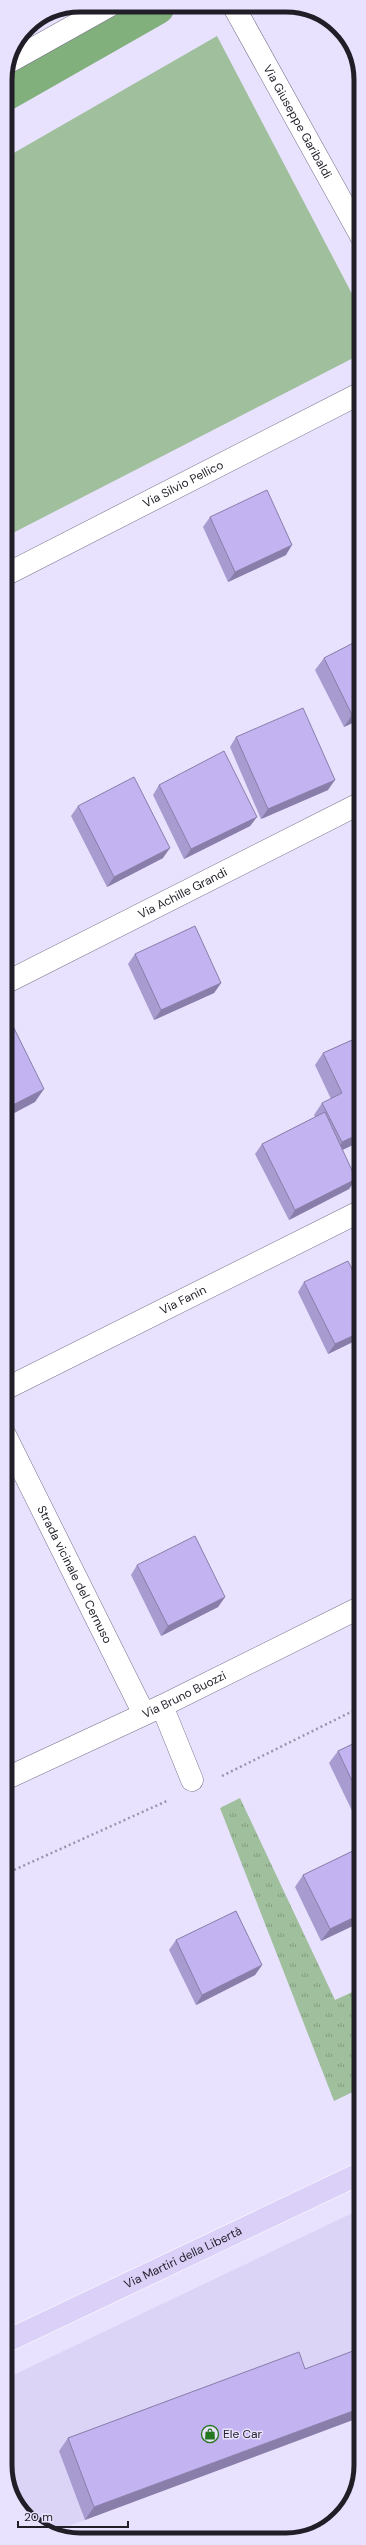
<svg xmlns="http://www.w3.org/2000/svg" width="366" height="2545" viewBox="0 0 366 2545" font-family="'DM Sans',sans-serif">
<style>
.built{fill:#dcd4f6}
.grass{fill:#a0bf9d}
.park{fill:url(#park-tufts)}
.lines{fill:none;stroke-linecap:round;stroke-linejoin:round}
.canal{stroke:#82b07d;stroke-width:38}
.minor-casing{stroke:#77718a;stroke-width:23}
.major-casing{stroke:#fff;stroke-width:23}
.path{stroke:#9a95aa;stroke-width:2.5;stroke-dasharray:2 3;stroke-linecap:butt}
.minor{stroke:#fff;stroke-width:22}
.major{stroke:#dad0f8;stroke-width:22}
.wall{fill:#a89bcf}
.shaded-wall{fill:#887ea9}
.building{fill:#c3b4f1;stroke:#887ea9}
.labels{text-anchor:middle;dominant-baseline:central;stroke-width:3;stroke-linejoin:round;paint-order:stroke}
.street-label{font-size:12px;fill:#211e28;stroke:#e8e2fe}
.poi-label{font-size:12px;fill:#211e28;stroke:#e8e2fe;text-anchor:start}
.rim{fill:none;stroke:#211e28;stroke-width:5}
</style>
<defs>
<pattern id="park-tufts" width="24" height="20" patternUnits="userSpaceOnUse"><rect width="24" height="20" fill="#a0bf9d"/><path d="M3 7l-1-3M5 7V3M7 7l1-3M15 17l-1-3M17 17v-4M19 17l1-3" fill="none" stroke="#829b80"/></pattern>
</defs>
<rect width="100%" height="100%" fill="#e8e2fe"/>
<path class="built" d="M361 2209V2417L53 2532 24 2514 5 2470V2379Z"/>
<path class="grass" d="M217 36 361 311V354L5 537V158Z"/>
<path class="park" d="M240 1798 335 2000 361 1988V2088L334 2101 220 1808Z"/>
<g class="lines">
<path class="canal" d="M5 92 156 6"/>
<g class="minor-casing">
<g id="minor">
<path id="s1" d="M234 7 361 236"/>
<path d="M9 62 111 5"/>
<path id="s2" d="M5 575 361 393"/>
<path id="s3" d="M5 983 361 803"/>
<path id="s4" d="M5 1389 361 1211"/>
<path id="s5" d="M5 1435 144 1714"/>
<path d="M162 1706 192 1780"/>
<path id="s6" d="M5 1779 162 1706 361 1607"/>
</g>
</g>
<g class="major-casing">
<g id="major">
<path id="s7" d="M5 2342 361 2173"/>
</g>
</g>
<g class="path">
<path d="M222 1776 361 1707"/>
<path d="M5 1874 169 1800"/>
</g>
<use href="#minor" class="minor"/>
<use href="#major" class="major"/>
</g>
<g class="wall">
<path d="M210 517 286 555 228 582 203 527Z"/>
<path d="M361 639V719L344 727 315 670 324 658Z"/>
<path d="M236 737 328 790 261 819 230 747Z"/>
<path d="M159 785 257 817 250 826 184 859 153 795Z"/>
<path d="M78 806 163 858 107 887 71 816Z"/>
<path d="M135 954 221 983 214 993 154 1020 128 964Z"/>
<path d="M361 1036V1141L342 1150 356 1179 349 1189 289 1220 255 1154 262 1144 315 1117 314 1115 322 1103 331 1099 315 1065 323 1053Z"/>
<path d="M304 1282 361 1338 328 1354 298 1292Z"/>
<path d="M137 1565 225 1597 218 1607 161 1636 131 1575Z"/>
<path d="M361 1740V1814L355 1817 329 1763 338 1751Z"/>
<path d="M361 1847V1922L321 1941 295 1887 303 1875Z"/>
<path d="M176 1940 262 1965 255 1975 196 2005 169 1950Z"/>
<path d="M299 2352 85 2520 59 2451 68 2438Z"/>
</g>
<g class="shaded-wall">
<path d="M292 545 286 555 228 582 235 572Z"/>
<path d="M361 711V719L344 727 352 715Z"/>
<path d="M335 780 328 790 261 819 268 809Z"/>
<path d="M257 817 250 826 184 859 191 849Z"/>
<path d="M170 848 163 858 107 887 114 877Z"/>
<path d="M221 983 214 993 154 1020 161 1010Z"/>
<path d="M44 1089 35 1102 5 1118V1109Z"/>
<path d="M361 1133V1141L334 1154 342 1142Z"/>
<path d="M356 1179 349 1189 289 1220 295 1210Z"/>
<path d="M361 1332V1338L328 1354 335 1344Z"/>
<path d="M225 1597 218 1607 161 1636 168 1626Z"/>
<path d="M361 1809V1814L355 1817Z"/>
<path d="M361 1914V1922L321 1941 330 1929Z"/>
<path d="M262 1965 255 1975 196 2005 202 1995Z"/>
<path d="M361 2408V2417L85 2520 94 2507Z"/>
</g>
<g class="building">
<path d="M267 490 292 545 235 572 210 517Z"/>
<path d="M361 639V711L352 715 324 658Z"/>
<path d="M303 708 335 780 268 809 236 737Z"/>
<path d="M224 751 257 817 191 849 159 785Z"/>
<path d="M134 777 170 848 114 877 78 806Z"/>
<path d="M195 926 221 983 161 1010 135 954Z"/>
<path d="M6 1012 44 1089 5 1109V1013Z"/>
<path d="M361 1036V1133L342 1142 322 1103 342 1093 323 1053Z"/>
<path d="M325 1112 356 1179 295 1210 262 1144Z"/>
<path d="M348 1261 361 1287V1332L335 1344 304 1282Z"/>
<path d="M195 1536 225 1597 168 1626 137 1565Z"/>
<path d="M361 1740V1800L338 1751Z"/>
<path d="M361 1847V1914L330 1929 303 1875Z"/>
<path d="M236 1911 262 1965 202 1995 176 1940Z"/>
<path d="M361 2348V2408L94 2507 68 2438 299 2352 305 2369Z"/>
</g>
<defs>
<g id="shop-ring" transform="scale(0.9)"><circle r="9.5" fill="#e8e2fe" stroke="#267721" stroke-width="1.5"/><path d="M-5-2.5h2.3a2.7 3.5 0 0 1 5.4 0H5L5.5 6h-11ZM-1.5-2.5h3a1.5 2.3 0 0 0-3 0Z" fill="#267721"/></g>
</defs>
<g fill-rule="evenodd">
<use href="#shop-ring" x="210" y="2434"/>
</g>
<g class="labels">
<g class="street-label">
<text stroke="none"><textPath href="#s1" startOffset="131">Via Giuseppe Garibaldi</textPath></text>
<text stroke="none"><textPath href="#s2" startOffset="200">Via Silvio Pellico</textPath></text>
<text stroke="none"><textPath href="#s3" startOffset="199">Via Achille Grandi</textPath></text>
<text stroke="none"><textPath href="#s4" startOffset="199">Via Fanin</textPath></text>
<text stroke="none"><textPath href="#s5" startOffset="156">Strada vicinale del Cernuso</textPath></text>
<text stroke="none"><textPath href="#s6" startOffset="198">Via Bruno Buozzi</textPath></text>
<text stroke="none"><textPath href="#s7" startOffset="197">Via Martiri della Libertà</textPath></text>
</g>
<g class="poi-label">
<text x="223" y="2434">Ele Car</text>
</g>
</g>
<path d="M0 0H366V2545H0ZM80 12H286A68 68 0 0 1 354 80V2465A68 68 0 0 1 286 2533H80A68 68 0 0 1 12 2465V80A68 68 0 0 1 80 12Z" fill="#e8e2fe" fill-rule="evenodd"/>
<path class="rim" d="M80 12H286A68 68 0 0 1 354 80V2465A68 68 0 0 1 286 2533H80A68 68 0 0 1 12 2465V80A68 68 0 0 1 80 12Z"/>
<path d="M18 2521v6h110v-6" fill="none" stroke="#211e28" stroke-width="2"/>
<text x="24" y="2521" font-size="12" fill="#211e28" stroke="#e8e2fe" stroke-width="3" paint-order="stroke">20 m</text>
</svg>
